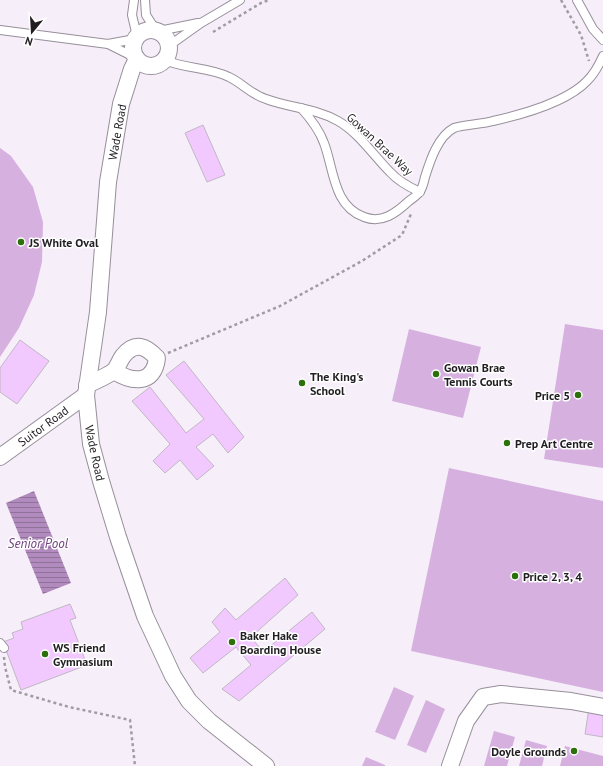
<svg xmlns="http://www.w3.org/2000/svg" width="603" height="766" viewBox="0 0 603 766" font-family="'PT Sans',sans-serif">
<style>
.park{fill:#d6b1e0}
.water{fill:url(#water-rules)}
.building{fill:#f2c9fe;stroke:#c0b8c3}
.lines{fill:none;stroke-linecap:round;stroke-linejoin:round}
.lane-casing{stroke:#978f9a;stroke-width:10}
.street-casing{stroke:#978f9a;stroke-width:18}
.path{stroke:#a19ba3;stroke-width:2.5;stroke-dasharray:3 3;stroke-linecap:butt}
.lane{stroke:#fff;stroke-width:8}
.street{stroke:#fff;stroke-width:16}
.poi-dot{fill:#2c700b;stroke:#fff;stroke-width:1.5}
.labels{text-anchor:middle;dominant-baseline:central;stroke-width:3;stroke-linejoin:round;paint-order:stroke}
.street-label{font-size:12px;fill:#211e22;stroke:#fff}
.poi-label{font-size:12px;font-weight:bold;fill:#211e22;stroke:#fff;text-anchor:start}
.water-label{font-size:13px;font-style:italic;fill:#71407f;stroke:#fff}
</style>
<defs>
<pattern id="water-rules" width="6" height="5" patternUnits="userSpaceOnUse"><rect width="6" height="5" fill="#b18bbd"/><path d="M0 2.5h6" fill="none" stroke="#907199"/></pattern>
</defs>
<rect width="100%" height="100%" fill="#f6eef9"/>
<g class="park">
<path d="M0 148 11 156 33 187 43 222 42 262 34 295 19 328 0 357Z"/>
<path d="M565 324 603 330V468L544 459Z"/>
<path d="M409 329 481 347 463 418 392 401Z"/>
<path d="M449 468 603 501V692L411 651Z"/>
<path d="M394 687 414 696 395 740 375 732Z"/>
<path d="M426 700 445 709 426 753 407 745Z"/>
<path d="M494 731 515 737 507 766H484Z"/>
<path d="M526 740 547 746 542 766H519Z"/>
<path d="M565 746 603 756V766H560Z"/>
<path d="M366 757 385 765V766H362Z"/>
</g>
<path class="water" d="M34 491 71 583 43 594 6 503Z"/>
<g class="building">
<path d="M203 125 225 175 207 182 185 133Z"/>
<path d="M20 340 49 361 17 404 0 392V368Z"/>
<path d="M184 361 244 437 228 453 213 434 196 447 214 466 197 480 180 460 165 473 153 461 170 444 132 401 150 387 186 433 204 419 166 375Z"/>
<path d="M285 578 298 595 251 637 263 652 312 612 325 629 239 701 222 689 251 665 236 647 203 673 190 658 220 632 212 622 225 608 236 620Z"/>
<path d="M70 604 76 618 70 620 87 665 21 690 3 642 14 638 12 633 23 629 21 622Z"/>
<path d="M589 708 603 710V737L585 734Z"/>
</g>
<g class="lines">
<g class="lane-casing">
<g id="lane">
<path d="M134 0 132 15 137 36"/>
<path d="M145 0 146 15 155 29"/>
<path d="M577 0 593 29 603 40"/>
<path d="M0 30 108 44 135 39"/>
<path d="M159 31 198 23"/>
<path d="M108 44 136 58"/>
<path d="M170 45 201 23 240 0"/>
<path d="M165 60C185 69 209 67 229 77 242 83 252 95 266 99 290 108 315 108 338 121 359 133 373 155 390 172 398 181 409 187 420 192"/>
<path d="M301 108C311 119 319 129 324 143 334 169 333 206 364 217 382 224 396 213 409 201 413 198 418 195 420 191 423 187 424 181 425 177 430 161 438 136 454 128 462 125 483 124 493 121 520 115 567 102 587 81 594 74 599 65 603 56"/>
<path d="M0 643 4 648"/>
</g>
</g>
<g class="street-casing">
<g id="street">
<circle cx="151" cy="48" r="18"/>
<path d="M137 59 132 69 121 104 108 182 98 312 86 395 91 444 101 481 118 537 145 616 173 676 189 701 209 721 266 766"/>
<path d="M87 385C95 381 110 375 115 370 118 366 120 360 123 356 135 341 146 346 157 358 154 386 131 382 114 371"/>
<path d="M0 457 86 395"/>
<path d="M450 766 466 721 483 697 501 694 571 701 603 707"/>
</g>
</g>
<g class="path">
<path d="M561 0 581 35 589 61"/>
<path d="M213 32 261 3 269 0"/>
<path d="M168 353 280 306 362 261 402 235 411 214"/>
<path d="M4 657 5 667 11 690 69 707 130 720 135 766"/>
</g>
<use href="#lane" class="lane"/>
<use href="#street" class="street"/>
</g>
<g class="poi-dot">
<circle cx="21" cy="242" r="4"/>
<circle cx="436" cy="374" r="4"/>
<circle cx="302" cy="383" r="4"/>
<circle cx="578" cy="395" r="4"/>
<circle cx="507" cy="443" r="4"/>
<circle cx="515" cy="576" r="4"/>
<circle cx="232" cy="642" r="4"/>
<circle cx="45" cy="654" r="4"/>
<circle cx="574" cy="751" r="4"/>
</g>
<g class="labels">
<g class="street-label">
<text transform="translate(117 132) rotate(-80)">Wade Road</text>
<text transform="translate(380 144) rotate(43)">Gowan Brae Way</text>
<text transform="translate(43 426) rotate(-36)">Suitor Road</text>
<text transform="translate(95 453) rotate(78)">Wade Road</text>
</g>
<g class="poi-label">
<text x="29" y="242">JS White Oval</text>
<text x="444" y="367">Gowan Brae<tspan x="444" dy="14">Tennis Courts</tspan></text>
<text x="310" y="376">The King's<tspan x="310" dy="14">School</tspan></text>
<text x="570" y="395" text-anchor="end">Price 5</text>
<text x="515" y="443">Prep Art Centre</text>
<text x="523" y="576">Price 2, 3, 4</text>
<text x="240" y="635">Baker Hake<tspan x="240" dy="14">Boarding House</tspan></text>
<text x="53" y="647">WS Friend<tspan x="53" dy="14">Gymnasium</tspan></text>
<text x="566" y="751" text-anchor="end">Doyle Grounds</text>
</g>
<g class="water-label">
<text x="38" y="543">Senior Pool</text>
</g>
</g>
<g transform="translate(32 32) rotate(198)" stroke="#ffffff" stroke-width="3" paint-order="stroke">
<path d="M0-3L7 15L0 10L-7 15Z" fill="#211e22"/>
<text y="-6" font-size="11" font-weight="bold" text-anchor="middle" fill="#211e22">N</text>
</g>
</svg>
